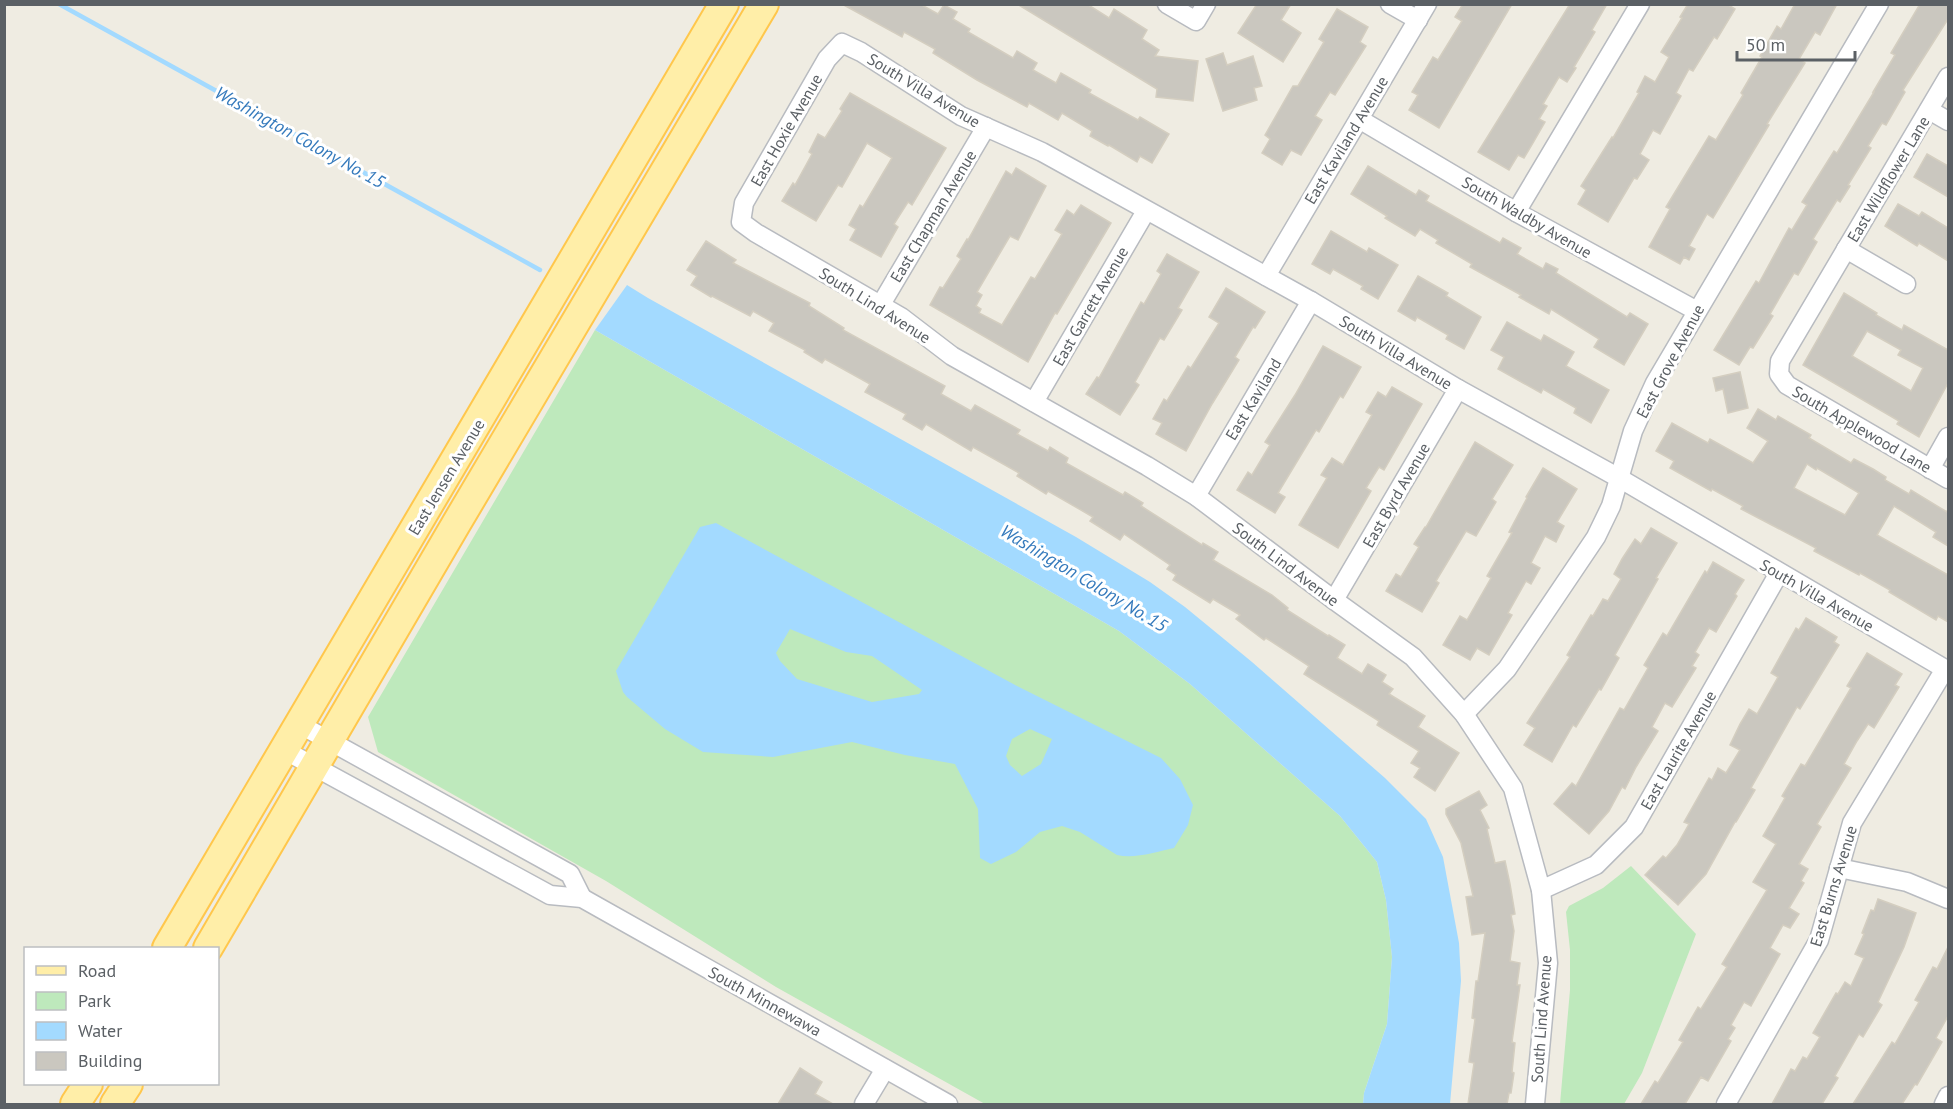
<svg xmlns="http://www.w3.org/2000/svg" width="1953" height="1109" viewBox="0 0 1953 1109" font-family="'PT Sans',sans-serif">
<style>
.green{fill:#bee9bc}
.water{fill:#a3daff;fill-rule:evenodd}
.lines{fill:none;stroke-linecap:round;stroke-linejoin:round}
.stream{stroke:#a3daff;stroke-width:4.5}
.building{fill:#cac7bf;stroke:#d4cec0;stroke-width:1.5;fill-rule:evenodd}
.minor-casing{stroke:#b8bbc0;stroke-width:21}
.primary-casing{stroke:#ffc74c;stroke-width:32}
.minor{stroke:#fff;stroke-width:18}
.primary{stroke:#ffeea8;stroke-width:28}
.labels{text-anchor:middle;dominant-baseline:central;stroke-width:6;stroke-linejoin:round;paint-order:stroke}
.street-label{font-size:16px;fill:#5b6065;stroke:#fff}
.water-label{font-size:18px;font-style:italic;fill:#357abc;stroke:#fff}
</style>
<rect width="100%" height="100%" fill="#efece2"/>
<g class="green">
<path d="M595 330 1119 631 1190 684 1340 816 1377 862 1386 900 1392 957 1387 1024 1364 1093 1363 1104H985L776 987 606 881 378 752 368 717Z"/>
<path d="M1631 866 1696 934 1642 1073 1624 1104H1560L1570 990V950L1566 912 1569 906 1603 888Z"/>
</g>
<g class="water">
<path d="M627 285 648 298 1076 537 1150 582 1185 607 1252 662 1385 778 1426 819 1443 857 1459 943 1461 981 1450 1104H1363L1364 1093 1387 1024 1392 957 1386 900 1377 862 1340 816 1190 684 1119 631 595 330Z"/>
<path d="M716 523 1017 686 1161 758 1180 779 1193 805 1188 825 1174 848C1156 852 1135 859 1117 855L1080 832 1062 826 1040 832 1016 852 991 864 980 858 978 809 955 764 905 755 852 742 773 757 703 752 665 729 627 697 623 692 616 671 700 527ZM790 629 846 652 872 656 922 690 919 694 872 702 797 679 780 661 776 653ZM1030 729 1052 739 1041 764 1022 776 1010 765 1006 756 1012 739Z"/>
</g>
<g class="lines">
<path class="stream" d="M59 4 540 270"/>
</g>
<g class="building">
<path d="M842 4H920L938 14 944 5 957 12 953 19 970 29 968 32 1013 58 1017 51 1037 63 1033 70 1056 83 1061 73 1091 90 1089 93 1138 120 1140 117 1169 134 1152 163 1140 156 1137 162 1109 145 1108 146 1090 136 1092 131 1062 113 1058 120 1029 103 1027 107 977 80 933 53 935 49 904 32 902 37Z"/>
<path d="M1017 4H1087L1109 18 1114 9 1147 30 1142 39 1159 50 1155 56 1198 61 1193 101 1156 97 1157 89Z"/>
<path d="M1257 4H1291L1281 20 1301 33 1283 62 1238 33Z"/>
<path d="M1463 4H1512L1439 128 1409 110 1418 95 1412 92 1433 57 1438 60 1462 21 1455 17Z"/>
<path d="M1570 4H1607L1592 30 1595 32 1574 67 1576 68 1567 82 1559 77 1543 104 1547 106 1539 119 1545 122 1533 143 1524 158 1518 155 1509 170 1478 152Z"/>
<path d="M1688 4H1727L1735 9 1717 39 1714 37 1693 71 1689 69 1676 93 1681 96 1660 134 1653 130 1640 154 1649 160 1637 179 1634 178 1608 222 1578 204 1586 190 1581 186 1612 137 1613 138 1639 93 1637 92 1645 76 1655 82 1669 57 1661 52 1682 18 1680 17Z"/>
<path d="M1795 4H1837L1820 35 1815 32 1799 59 1805 63 1767 124 1769 125 1713 218 1707 214 1689 246 1695 249 1689 260 1684 257 1680 264 1649 247 1670 209 1666 207 1709 136 1716 140 1743 95 1741 93 1762 57 1760 56 1777 26 1781 29Z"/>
<path d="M1920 4H1948V19L1903 90 1905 92 1886 125 1882 123 1868 146 1871 148 1848 185 1850 186 1840 202 1837 200 1813 239 1817 242 1798 275 1794 273 1770 314 1773 316 1753 348 1750 347 1739 365 1714 350 1756 281 1759 283 1789 228 1792 230 1807 205 1802 202 1834 151 1837 153 1874 92H1873L1895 55 1891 53Z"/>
<path d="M1337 9 1368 27 1360 42 1366 46 1335 95 1330 92 1315 116 1322 120 1301 155 1291 150 1282 165 1262 153 1270 139 1265 135 1293 86H1298L1324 42 1319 39Z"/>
<path d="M1223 53 1227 65 1253 56 1262 86 1254 88 1257 100 1223 111 1206 59Z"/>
<path d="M850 93 946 148 912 205 908 202 894 224 898 227 881 257 850 240 856 229 849 225 860 205 863 207 892 158 867 143 842 187 838 185 816 221 782 201 793 183 795 185 812 154 809 152 818 134 825 138 842 111 840 109Z"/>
<path d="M1927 154 1948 166V197L1914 177Z"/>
<path d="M1368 166 1416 195 1419 190 1429 196 1426 201 1500 243 1503 238 1521 248 1517 254 1543 269 1546 263 1558 269 1556 273 1627 317 1630 313 1648 324 1624 365 1594 347 1599 339 1551 309 1549 314 1519 297 1521 295 1470 267 1472 264 1436 243 1438 240 1420 229 1415 236 1385 218 1387 216 1351 194Z"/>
<path d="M1016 168 1046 186 1018 240 1010 236 977 292 982 295 976 306 981 309 979 313 1002 325 1031 277 1035 279 1062 234 1055 230 1067 210 1074 215 1081 205 1111 223 1057 314 1055 313 1028 362 930 305 940 287 943 288 961 259 957 256 967 239 968 240 1006 171 1012 175Z"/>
<path d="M1898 204 1919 216 1922 212 1948 228V261L1919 243 1917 246 1885 226Z"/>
<path d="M1331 231 1367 252 1369 248 1398 265 1378 299 1361 289 1363 286 1333 269 1330 274 1312 264Z"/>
<path d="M706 241 736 260 733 263 810 303 809 306 844 328 843 330 945 386 941 394 971 411 975 405 1020 430 1017 434 1048 451 1050 447 1068 458 1066 463 1123 495 1125 492 1143 503 1141 506 1202 545 1203 543 1218 552 1213 560 1272 595 1288 608 1287 610 1328 636 1329 635 1345 645 1337 658 1362 674 1368 664 1386 675 1382 682 1393 689 1389 694 1425 716 1418 727 1459 753 1435 791 1414 777 1420 768 1411 763 1419 751 1377 725 1379 721 1304 674 1309 666 1266 638 1264 640 1236 619 1240 615 1213 599 1210 603 1173 580 1176 575 1167 569 1170 565 1124 534 1120 540 1090 521 1093 517 1048 491 1046 494 1017 476 1019 473 973 447 971 451 926 424 922 430 903 419 906 414 865 392 870 384 825 359 822 363 804 352 805 350 769 331 774 323 753 311 750 316 712 296 711 297 691 285 697 276 687 270Z"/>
<path d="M1167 254 1199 272 1178 308 1182 310 1164 340 1160 338 1135 382 1139 385 1120 415 1086 394 1097 377 1099 378 1141 302 1144 304 1161 274 1157 271Z"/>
<path d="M1418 276 1448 293 1446 296 1481 317 1464 349 1446 339 1448 335 1417 317 1415 321 1398 311Z"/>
<path d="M1226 288 1265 312 1255 328 1253 327 1235 357 1239 360 1212 404 1186 451 1156 434 1162 423 1153 419 1164 399 1167 401 1188 366 1191 368 1219 323 1209 317Z"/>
<path d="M1844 293 1877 313 1876 315 1902 330 1904 325 1948 350V383L1919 437 1897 424 1899 421 1803 365ZM1867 331 1901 350 1898 355 1923 368 1911 391 1852 356Z"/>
<path d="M1507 322 1541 341 1544 335 1574 352 1566 366 1609 390 1591 423 1574 413 1576 408 1543 389 1541 393 1498 369 1504 357 1491 350Z"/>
<path d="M1323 346 1361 367 1343 398 1340 396 1319 432 1316 430 1278 493 1285 497 1275 513 1237 490 1248 472 1252 475 1270 445 1265 442 1295 395Z"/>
<path d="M1740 372 1748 408 1728 413 1723 389 1716 391 1713 378Z"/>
<path d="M1392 387 1422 404 1384 470 1379 467 1366 488 1371 491 1338 548 1299 525 1327 478 1321 475 1332 458 1343 465 1372 415 1366 412 1378 392 1386 397Z"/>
<path d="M1758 409 1776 420 1778 416 1811 435 1809 438 1851 463 1854 459 1873 469 1886 477 1885 480 1909 494 1911 490 1947 512 1948 509V546L1933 537 1936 532 1894 506 1877 535 1948 575V622L1938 616 1936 620 1889 592 1890 590 1860 573 1859 575 1814 551 1816 548 1741 509 1743 506 1712 489 1711 491 1670 468 1674 461 1656 451 1672 423 1708 443 1710 439 1753 463 1768 441 1747 428ZM1807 464 1816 470 1817 468 1859 493 1845 515 1794 488Z"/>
<path d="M1475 442 1513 465 1492 499 1496 502 1476 536 1466 531 1436 581 1439 583 1422 612 1386 591 1396 574 1401 577 1419 547 1414 544 1425 527H1426Z"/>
<path d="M1543 468 1577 489 1557 522 1564 526 1556 542 1545 536 1531 563 1540 568 1531 584 1526 581 1508 613 1512 615 1489 655 1477 648 1470 660 1443 645 1460 616 1467 620 1491 578 1487 576 1512 533 1509 532 1527 498 1526 497Z"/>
<path d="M1651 528 1677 543 1656 578 1658 579 1615 655 1619 658 1601 690 1599 689 1576 727 1573 725 1552 762 1524 745 1535 728 1527 723 1570 657 1567 655 1591 615 1593 616 1603 599 1608 601 1621 579 1614 574 1622 559 1635 539 1641 544Z"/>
<path d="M1713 562 1744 580 1735 594 1737 596 1716 632 1709 628 1695 652 1699 655 1692 666 1696 668 1672 707 1665 703 1652 727 1658 731 1636 767 1625 789 1622 787 1609 811 1589 834 1554 804 1572 783 1576 786 1620 708 1624 710 1648 668 1644 665 1663 633 1667 636 1705 571 1707 573Z"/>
<path d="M1806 618 1837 637 1834 642 1839 645 1800 709 1797 707 1751 788 1755 790 1736 822H1735L1706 874 1678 905 1645 875 1663 856 1666 858 1677 845 1689 824 1684 822 1709 778 1712 780 1718 768 1726 773 1740 750 1730 745 1740 724 1749 709 1757 714 1778 677 1771 673 1796 628 1799 630Z"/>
<path d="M1867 653 1902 674 1895 685 1899 687 1874 728 1868 724 1857 741 1844 764 1851 768 1817 824 1821 827 1799 864 1808 869 1801 881 1804 883 1789 908 1799 914 1790 928 1783 925 1770 948 1780 954 1751 1006 1744 1002 1731 1025 1735 1028 1728 1039 1731 1041 1708 1081 1701 1077 1685 1104H1641L1655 1081 1658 1083 1683 1042 1679 1040 1698 1007 1701 1009 1727 967 1722 964 1767 890 1753 882 1776 844 1763 836 1785 798 1782 796 1801 764 1805 766 1851 688 1847 686Z"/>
<path d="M1479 791 1487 805 1480 810 1489 828 1487 829 1495 863 1505 861 1510 884 1515 914 1511 915 1514 931 1510 961 1520 963 1517 985H1520L1512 1042 1515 1043 1512 1072 1514 1073 1511 1093H1509L1507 1104H1468L1474 1063 1469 1062 1475 1019 1472 1018 1476 981H1478L1485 933 1472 935 1466 897 1473 896 1461 843 1446 814V809Z"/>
<path d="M1878 899 1916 913 1904 947 1878 1002 1882 1005 1863 1037 1859 1034 1835 1076 1838 1078 1822 1104H1772L1791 1069 1795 1071 1803 1057 1807 1059 1820 1037 1813 1033 1836 993 1838 994 1845 982 1851 986 1864 958 1855 954 1864 934 1862 933 1871 910 1874 911Z"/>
<path d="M1948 947V1016L1936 1038 1942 1042 1917 1085 1915 1084 1902 1104H1853L1892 1042 1895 1044 1919 1002 1915 1000 1933 967 1937 969Z"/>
<path d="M800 1068 822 1082 815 1094 833 1104H778Z"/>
</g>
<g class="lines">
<g class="minor-casing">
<g id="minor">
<path d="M1167 4 1196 21 1206 4"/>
<path d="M1390 4 1418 20"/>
<path d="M1948 77 1780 361 1779 374 1787 385 1948 479"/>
<path d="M1929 110 1948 121"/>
<path d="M1359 119 1516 212 1697 311"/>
<path d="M1516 212 1640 4"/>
<path d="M1846 249 1906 284"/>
<path d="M1266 276 1427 4"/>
<path d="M880 306 986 127"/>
<path d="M1034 402 1146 211"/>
<path d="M1930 469 1948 437"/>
<path d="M1196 496 1311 301"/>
<path d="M1334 600 1458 389"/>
<path d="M1464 714 1507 669 1596 537 1611 506 1633 431 1655 383 1879 4"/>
<path d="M299 724 570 874 582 898"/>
<path d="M284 750 550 895 582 898 948 1104"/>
<path d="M1839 868 1907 882 1948 899"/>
<path d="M1541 890 1596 865 1634 827 1779 573"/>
<path d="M864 1104 885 1069"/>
<path d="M1535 1104 1548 963 1541 890 1513 788 1464 714 1413 657 1334 600 1196 496 1147 466 952 356 901 317 756 233 741 222 744 203 827 59 842 43 861 52 961 116 1042 152 1311 301 1458 389 1619 478 1945 669 1852 823 1819 940 1726 1104"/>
<path d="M1944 1104 1948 1096"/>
</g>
</g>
<g class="primary-casing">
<g id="primary">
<path d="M167 948 724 4"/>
<path d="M208 948 456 524 764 4"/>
<path d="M75 1104 88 1084"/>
<path d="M115 1104 128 1084"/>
</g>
</g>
<use href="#minor" class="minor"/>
<use href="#primary" class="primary"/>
</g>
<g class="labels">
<g class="street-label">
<text transform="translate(924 90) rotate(31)">South Villa Avenue</text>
<text transform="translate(786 130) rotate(-60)">East Hoxie Avenue</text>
<text transform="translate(1346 140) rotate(-59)">East Kaviland Avenue</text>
<text transform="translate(1888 179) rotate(-59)">East Wildflower Lane</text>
<text transform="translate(933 216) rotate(-59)">East Chapman Avenue</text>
<text transform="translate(1527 217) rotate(30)">South Waldby Avenue</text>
<text transform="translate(875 305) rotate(32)">South Lind Avenue</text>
<text transform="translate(1090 306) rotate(-60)">East Garrett Avenue</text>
<text transform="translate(1396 352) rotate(31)">South Villa Avenue</text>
<text transform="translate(1670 361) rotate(-62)">East Grove Avenue</text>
<text transform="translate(1253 399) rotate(-59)">East Kaviland</text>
<text transform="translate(1862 429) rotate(30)">South Applewood Lane</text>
<text transform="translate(446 477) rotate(-59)">East Jensen Avenue</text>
<text transform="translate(1396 495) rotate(-60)">East Byrd Avenue</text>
<text transform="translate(1286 564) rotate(37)">South Lind Avenue</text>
<text transform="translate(1817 595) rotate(30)">South Villa Avenue</text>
<text transform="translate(1678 750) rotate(-60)">East Laurite Avenue</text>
<text transform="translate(1833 886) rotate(-73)">East Burns Avenue</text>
<text transform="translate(765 1001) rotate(29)">South Minnewawa</text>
<text transform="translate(1541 1019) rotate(-86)">South Lind Avenue</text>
</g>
<g class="water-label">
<text transform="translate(300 137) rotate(29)">Washington Colony No. 15</text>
<text transform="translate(1084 578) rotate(31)">Washington Colony No. 15</text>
</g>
</g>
<rect width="1953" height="1109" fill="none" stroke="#5b6065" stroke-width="12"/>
<rect x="24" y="947" width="195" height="138" fill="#ffffff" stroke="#bdbfc1" stroke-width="1.5"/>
<rect x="36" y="966" width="30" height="9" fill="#ffeea8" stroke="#bdbfc1" stroke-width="1.5"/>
<text x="78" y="977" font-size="18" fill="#5b6065">Road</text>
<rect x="36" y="992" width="30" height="18" fill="#bee9bc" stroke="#bdbfc1" stroke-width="1.5"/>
<text x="78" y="1007" font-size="18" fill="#5b6065">Park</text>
<rect x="36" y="1022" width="30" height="18" fill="#a3daff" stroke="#bdbfc1" stroke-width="1.5"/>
<text x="78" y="1037" font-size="18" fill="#5b6065">Water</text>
<rect x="36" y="1052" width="30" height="18" fill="#cac7bf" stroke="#bdbfc1" stroke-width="1.5"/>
<text x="78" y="1067" font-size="18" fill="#5b6065">Building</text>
<path d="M1737 51v9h118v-9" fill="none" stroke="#5b6065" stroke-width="3"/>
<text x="1746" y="51" font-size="18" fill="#5b6065" stroke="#ffffff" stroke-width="4.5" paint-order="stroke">50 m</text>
</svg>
